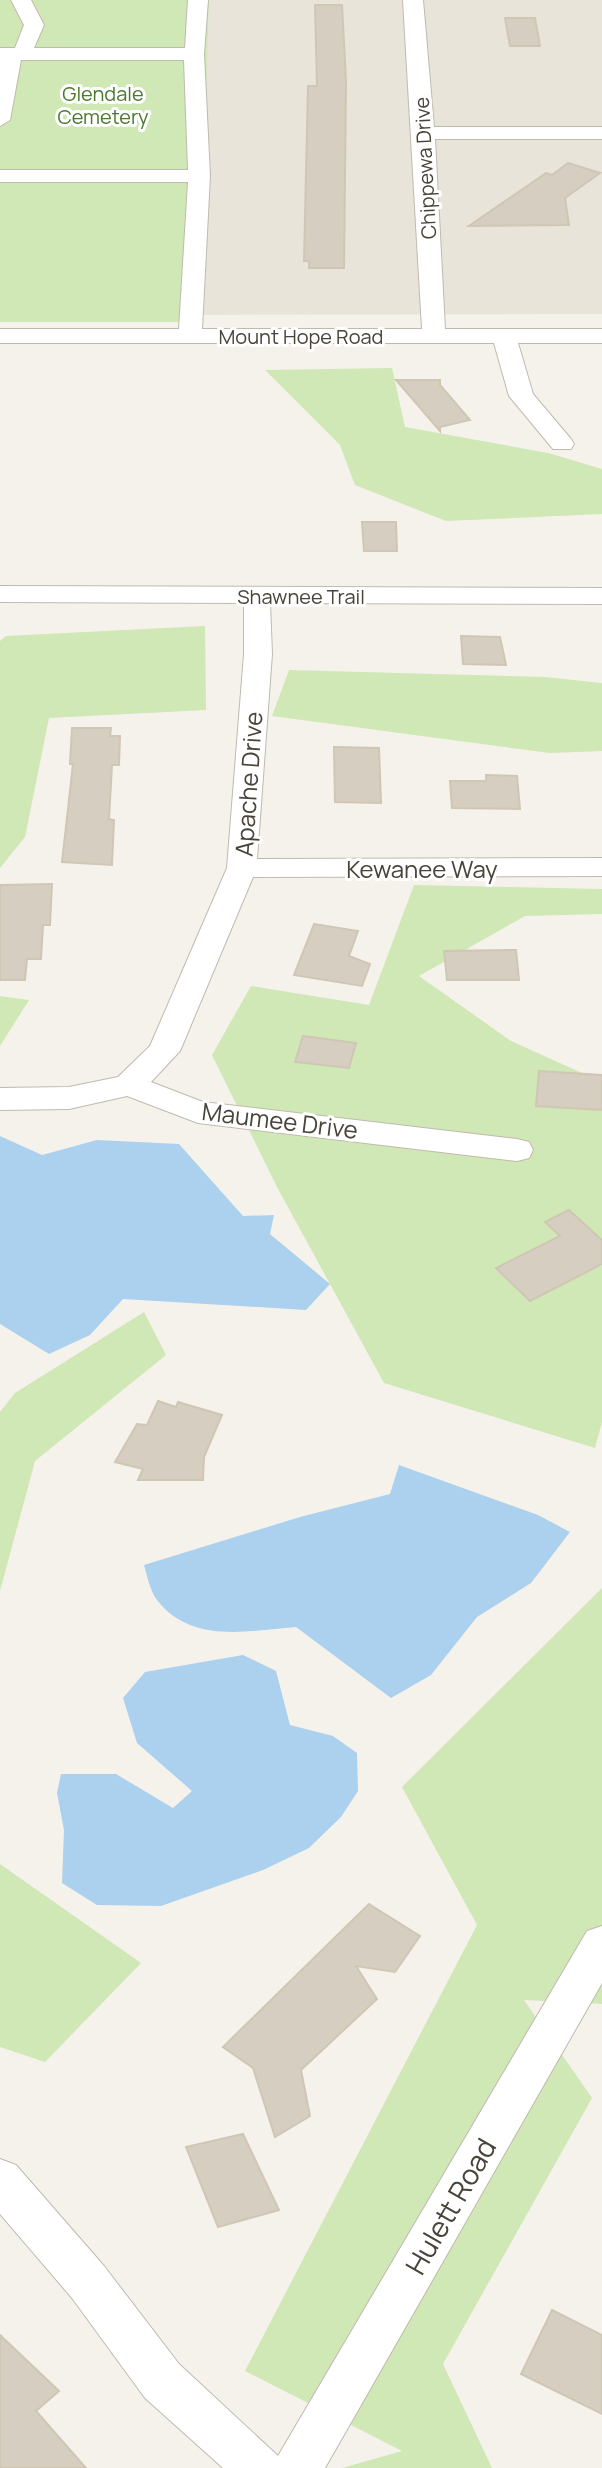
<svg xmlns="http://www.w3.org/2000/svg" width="602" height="2468" viewBox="0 0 602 2468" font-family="Manrope,sans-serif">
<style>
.residential{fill:#e8e4d9}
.green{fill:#d0e7b6}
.water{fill:#abd1ee}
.building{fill:#d6cec1;stroke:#d0c6b4;stroke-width:2}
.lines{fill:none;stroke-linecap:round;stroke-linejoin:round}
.minor-casing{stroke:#c0baae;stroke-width:2}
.minor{fill:#fff;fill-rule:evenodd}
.labels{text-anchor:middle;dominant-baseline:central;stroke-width:6;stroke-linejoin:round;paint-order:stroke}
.far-park-label{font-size:20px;fill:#49792e;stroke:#fff}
.far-street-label{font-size:20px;fill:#494339;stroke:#fff}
.street-label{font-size:24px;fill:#494339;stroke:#fff}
.near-street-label{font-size:28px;fill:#494339;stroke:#fff}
</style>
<rect width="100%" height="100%" fill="#f5f2eb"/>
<path class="residential" d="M209 0H602V314L200 315Z"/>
<g class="green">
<path d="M0 0H209L200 322H0Z"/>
<path d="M392 368 405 427 548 453 602 469V514L446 521 355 485 340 445 265 370Z"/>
<path d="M205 626 206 710 49 718 25 837 0 868V641L6 636Z"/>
<path d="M289 670 545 677 602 683V751L550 753 272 716Z"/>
<path d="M414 885 602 889V914L525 916 419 976 511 1041 602 1082V1422L595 1448 384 1383 277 1187 212 1055 251 986 369 1005Z"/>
<path d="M0 996 29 1000 0 1046Z"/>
<path d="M144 1312 166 1355 35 1461 0 1591V1412L15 1393Z"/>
<path d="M602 1588V2004L524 2000 592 2098 443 2364 492 2468H342L402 2451 245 2371 477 1925 402 1787Z"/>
<path d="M0 1864 141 1963 45 2062 0 2047Z"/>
</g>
<g class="water">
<path d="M0 1136 42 1155 97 1140 179 1144 243 1216 274 1215 270 1234 330 1284 306 1310 123 1299 90 1335 49 1354 0 1324Z"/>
<path d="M399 1465 538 1515 570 1532 531 1583 477 1617 431 1675 391 1698 296 1627C247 1631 191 1644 157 1600 150 1591 147 1575 144 1565L300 1517 390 1494Z"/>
<path d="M243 1655 276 1671 290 1725 333 1736 357 1753 358 1791 341 1817 309 1848 263 1870 161 1906 97 1905 62 1883 64 1830 57 1793 61 1774H116L173 1808 192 1791 137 1743 123 1698 145 1672Z"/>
</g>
<g class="building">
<path d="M315 5H342L346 81 344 268H309V261H304L308 86H317Z"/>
<path d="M505 18H535L540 46H510Z"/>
<path d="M568 163 600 173 565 198 569 225 469 226 546 173 552 175Z"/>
<path d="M396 380H440V385L470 420 440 427V431Z"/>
<path d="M362 522H396L397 551H364Z"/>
<path d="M461 636 500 637 506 665 463 664Z"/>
<path d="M72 728H111L110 736H120L119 765H112L109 819 114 820 112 865 62 862 73 764H70Z"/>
<path d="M334 747 379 748 381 803 335 802Z"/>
<path d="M486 775 517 776 520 809 452 808 450 781H486Z"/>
<path d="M52 884 50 925H43L41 959H27L25 980H0V885Z"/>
<path d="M314 924 358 931 349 956 370 964 362 986 294 975Z"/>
<path d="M516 950 519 980H447L444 951Z"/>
<path d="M303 1036 356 1043 349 1068 295 1062Z"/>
<path d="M539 1071 602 1075V1110L536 1106Z"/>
<path d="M569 1210 602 1240V1264L530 1301 496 1268 560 1236 545 1222Z"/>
<path d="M158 1401 176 1407 178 1402 222 1415 204 1457 203 1480H138L143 1469 115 1462 137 1424 147 1425Z"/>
<path d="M369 1904 420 1936 395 1972 356 1966 377 1999 301 2070 310 2116 275 2137 253 2068 223 2047Z"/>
<path d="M243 2134 279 2210 218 2227 186 2147Z"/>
<path d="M552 2310 602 2335V2414L521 2374Z"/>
<path d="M0 2335 59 2391 36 2411 86 2468H0Z"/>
</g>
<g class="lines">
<g class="minor-casing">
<g id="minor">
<path d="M11 0H31L44 25 34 48H185L188 0H208L204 54 210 176 202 329H422L403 0H423L434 127H602V139H435L445 329H602V343H518L533 394 571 439 574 444 571 449H553L509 396 494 343H0V329H179L188 182H0V170H188L184 60H21L10 120 0 126V48H15L24 25Z"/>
<path d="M0 586 602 588V604L270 603 272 654 257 859 602 858V876L253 877 180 1051 151 1082 203 1102 517 1139 529 1142 533 1150 529 1158 517 1161 198 1123 127 1096 69 1109 0 1110V1088L69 1087 118 1077 150 1046 227 868 244 654V603L0 602Z"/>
<path d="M602 1926V1983L325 2468H223L145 2398 72 2298 0 2214V2159L16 2165 104 2266 179 2364 278 2456 587 1931Z"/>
</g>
</g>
<use href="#minor" class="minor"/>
</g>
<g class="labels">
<g class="far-park-label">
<text x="103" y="93">Glendale<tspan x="103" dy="23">Cemetery</tspan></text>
</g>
<g class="far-street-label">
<text transform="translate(425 168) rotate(-93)">Chippewa Drive</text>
<text x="301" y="336">Mount Hope Road</text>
<text x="301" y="596">Shawnee Trail</text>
</g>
<g class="street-label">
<text transform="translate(248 784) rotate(-86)">Apache Drive</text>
<text x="422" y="868">Kewanee Way</text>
<text transform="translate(280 1120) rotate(7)">Maumee Drive</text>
</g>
<g class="near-street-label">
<text transform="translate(450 2206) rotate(-60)">Hulett Road</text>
</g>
</g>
</svg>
